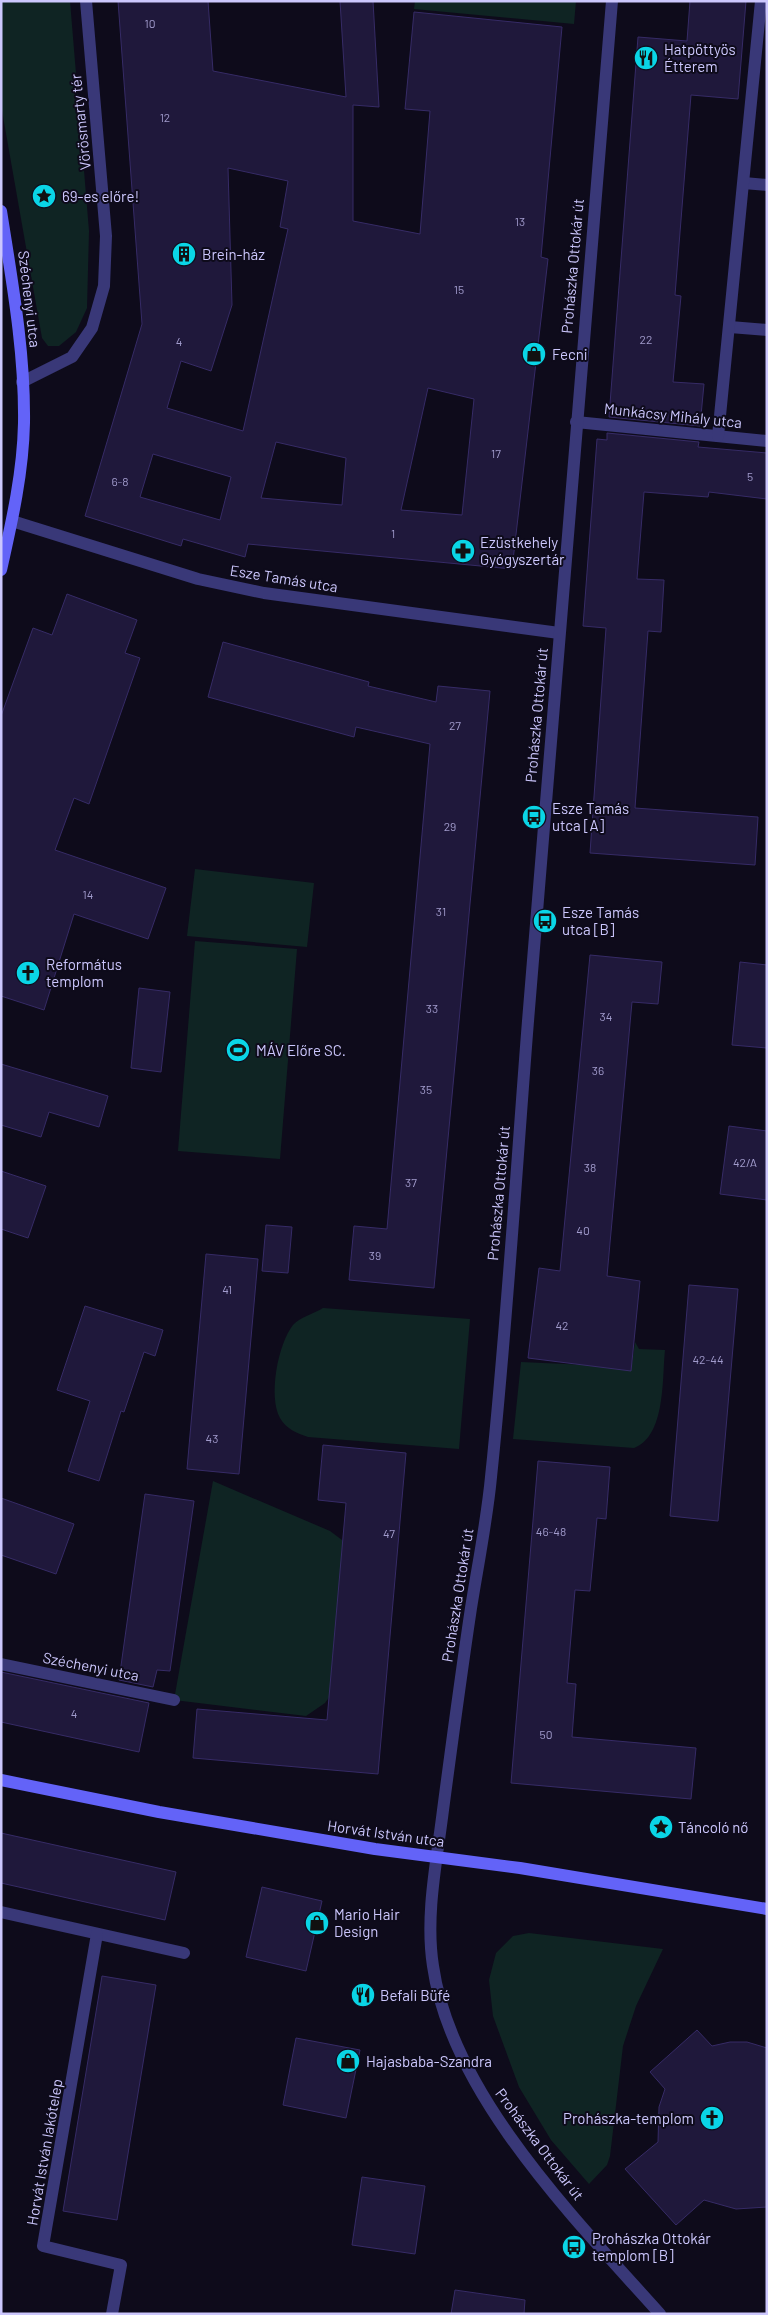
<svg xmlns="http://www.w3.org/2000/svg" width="768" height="2315" viewBox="0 0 768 2315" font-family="Barlow,sans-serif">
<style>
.green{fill:#0f2423}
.building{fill:#1f183b;stroke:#362b66;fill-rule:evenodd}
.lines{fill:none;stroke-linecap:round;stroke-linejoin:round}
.minor{stroke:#393878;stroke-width:12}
.tertiary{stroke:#393878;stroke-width:12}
.secondary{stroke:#6363f8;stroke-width:12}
.labels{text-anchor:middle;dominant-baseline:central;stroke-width:4;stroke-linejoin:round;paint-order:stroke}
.number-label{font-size:12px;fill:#a19bcc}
.poi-label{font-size:15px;fill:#ccc7fd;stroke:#0e0b1b;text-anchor:start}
.street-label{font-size:15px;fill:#ccc7fd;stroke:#0e0b1b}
</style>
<rect width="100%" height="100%" fill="#0e0b1b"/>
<g class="green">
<path d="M1 1H70L89 231 87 308 76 332 59 346H48L42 338 1 105Z"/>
<path d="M415 1H576L574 24 414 9Z"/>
<path d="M195 869 314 883 307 947 187 936Z"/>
<path d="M195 941 297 949 280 1159 178 1151Z"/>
<path d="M323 1308 470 1319 459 1449 308 1437C297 1433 286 1429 280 1418 268 1396 278 1344 293 1325 299 1318 315 1313 323 1308Z"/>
<path d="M635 1342 639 1349 665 1350C662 1378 666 1436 634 1448L513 1439 521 1362 587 1365 631 1370Z"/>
<path d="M213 1481 330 1531 342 1540 347 1556 335 1689 325 1703 306 1716 174 1700Z"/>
<path d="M529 1933 663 1949 636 2006 623 2046 610 2156 607 2165 589 2184 551 2140 519 2087 493 2016 489 1980 496 1953 513 1936Z"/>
</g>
<g class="building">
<path d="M118 1H208L213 71 346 97 340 1H373L379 107 353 105V221L420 234 430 111 405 109 414 12 562 27 541 257 548 259 512 569 248 544 245 557 183 539 181 546 85 516 142 324ZM228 168 288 181 280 227 288 229 243 431 167 408 181 361 211 371 232 305ZM428 388 474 399 462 515 401 510ZM276 442 346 458 342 505 261 498ZM153 454 231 477 220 520 140 497Z"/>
<path d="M690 1H746L738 99 691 95 675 295 681 296 673 382 704 384 700 426 609 417 638 37 687 41Z"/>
<path d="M607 433 699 442 698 447 767 453V499L709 492 708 497 644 492 637 579 664 580 661 632 648 631 635 808 758 817 755 865 590 853 606 628 583 626 597 439 607 440Z"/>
<path d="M67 594 137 620 125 653 140 658 89 804 74 798 55 850 166 888 148 939 74 914 44 1010 1 996V716L33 628 52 635Z"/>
<path d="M223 642 369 682 368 686 436 702 438 686 490 691 434 1288 349 1280 354 1226 387 1229 430 744 356 727 354 737 208 697Z"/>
<path d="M590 955 662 962 658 1004 632 1002 607 1276 640 1281 631 1371 528 1358 539 1268 560 1271Z"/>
<path d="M740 962 767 965V1048L732 1045Z"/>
<path d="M139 988 170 992 161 1072 131 1068Z"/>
<path d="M1 1064 108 1096 99 1127 49 1112 41 1137 1 1125Z"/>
<path d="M729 1126 767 1131V1200L720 1194Z"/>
<path d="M1 1171 46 1186 28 1238 1 1229Z"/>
<path d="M266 1225 292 1227 288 1273 262 1271Z"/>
<path d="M206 1254 258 1259 239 1474 187 1469Z"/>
<path d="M689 1285 738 1289 718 1521 670 1516Z"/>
<path d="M85 1306 163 1330 155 1356 144 1352 124 1412 121 1411 99 1481 68 1471 90 1401 57 1390Z"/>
<path d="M323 1445 406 1453 378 1774 193 1758 197 1709 327 1720 346 1503 318 1500Z"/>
<path d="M538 1461 610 1467 606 1519 597 1518 590 1591 575 1590 567 1683 576 1684 572 1737 696 1748 691 1799 511 1783Z"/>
<path d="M145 1494 194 1501 170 1671 157 1670 153 1687 119 1680Z"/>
<path d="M1 1498 74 1524 56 1574 1 1555Z"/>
<path d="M1 1672 149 1703 139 1752 1 1722Z"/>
<path d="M1 1833 176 1872 165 1920 1 1883Z"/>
<path d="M262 1887 322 1901 306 1971 246 1957Z"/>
<path d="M102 1976 156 1985 117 2220 63 2211Z"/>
<path d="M697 2030 712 2046 730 2042H747L767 2048V2207L736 2209 704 2200 676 2225 625 2169 658 2142 659 2107 665 2089 650 2072Z"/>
<path d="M296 2038 360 2050 346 2118 283 2105Z"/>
<path d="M362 2177 425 2186 415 2254 352 2245Z"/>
<path d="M455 2290 525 2300 524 2314H451Z"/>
</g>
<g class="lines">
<g class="minor">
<path d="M744 183 767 185"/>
<path d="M730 327 767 330"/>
<path d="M22 382 72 357 92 328 104 286 106 236 86 1"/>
<path d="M576 422 767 441"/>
<path d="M718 436 761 1"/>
<path d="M12 521 198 579 264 593 559 633"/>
<path d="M1 1664 174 1700"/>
<path d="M1 1912 184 1953"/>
<path d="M97 1934 43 2246 121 2265 112 2314"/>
</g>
<path class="tertiary" d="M612 1C582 341 555 681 528 1021 516 1173 507 1325 491 1477 487 1520 478 1564 471 1608 461 1675 452 1742 443 1810 437 1860 425 1915 433 1966 451 2094 576 2220 660 2314"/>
<g class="secondary">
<path d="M1 211C12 281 25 352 24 423 23 473 12 521 1 570"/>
<path d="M1 1780 159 1812 375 1849 520 1868 767 1909"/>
</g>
</g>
<defs>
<g id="restaurant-disc" transform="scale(1.25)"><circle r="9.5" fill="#0ad5e6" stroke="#0e0b1b"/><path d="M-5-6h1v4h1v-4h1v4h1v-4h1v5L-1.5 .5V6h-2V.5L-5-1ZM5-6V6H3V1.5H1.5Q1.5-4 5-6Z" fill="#111"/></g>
<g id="sight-disc" transform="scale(1.25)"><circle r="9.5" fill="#0ad5e6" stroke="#0e0b1b"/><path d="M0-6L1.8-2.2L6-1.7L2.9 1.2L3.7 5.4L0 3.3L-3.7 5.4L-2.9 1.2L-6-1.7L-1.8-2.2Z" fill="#111"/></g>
<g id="building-disc" transform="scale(1.25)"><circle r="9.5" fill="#0ad5e6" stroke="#0e0b1b"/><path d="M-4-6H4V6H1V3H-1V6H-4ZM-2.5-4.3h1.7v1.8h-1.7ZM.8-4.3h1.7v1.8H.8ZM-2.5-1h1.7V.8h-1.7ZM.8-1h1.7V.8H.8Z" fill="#111"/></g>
<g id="shop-disc" transform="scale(1.25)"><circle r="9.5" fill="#0ad5e6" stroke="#0e0b1b"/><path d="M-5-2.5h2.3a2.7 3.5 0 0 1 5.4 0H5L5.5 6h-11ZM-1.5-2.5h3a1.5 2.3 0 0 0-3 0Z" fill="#111"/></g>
<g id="pharmacy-disc" transform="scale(1.25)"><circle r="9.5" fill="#0ad5e6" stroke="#0e0b1b"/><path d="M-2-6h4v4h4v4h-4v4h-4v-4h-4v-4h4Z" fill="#111"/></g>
<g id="bus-disc" transform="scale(1.25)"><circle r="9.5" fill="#0ad5e6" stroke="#0e0b1b"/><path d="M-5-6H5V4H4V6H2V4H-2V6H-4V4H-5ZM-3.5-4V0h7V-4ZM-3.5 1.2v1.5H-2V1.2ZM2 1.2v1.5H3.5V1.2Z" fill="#111"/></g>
<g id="church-disc" transform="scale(1.25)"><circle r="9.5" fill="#0ad5e6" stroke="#0e0b1b"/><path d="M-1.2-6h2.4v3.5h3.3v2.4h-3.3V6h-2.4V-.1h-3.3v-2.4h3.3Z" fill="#111"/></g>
<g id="stadium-disc" transform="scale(1.25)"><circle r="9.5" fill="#0ad5e6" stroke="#0e0b1b"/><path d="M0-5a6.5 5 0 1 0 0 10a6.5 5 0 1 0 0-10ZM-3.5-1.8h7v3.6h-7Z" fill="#111"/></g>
</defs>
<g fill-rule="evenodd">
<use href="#restaurant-disc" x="646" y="58"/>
<use href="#sight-disc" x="44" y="196"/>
<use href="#building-disc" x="184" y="254"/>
<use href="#shop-disc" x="534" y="354"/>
<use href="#pharmacy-disc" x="463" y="551"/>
<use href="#bus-disc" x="534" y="817"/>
<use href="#bus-disc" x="545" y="921"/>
<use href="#church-disc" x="28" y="973"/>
<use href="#stadium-disc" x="238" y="1050"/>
<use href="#sight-disc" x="661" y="1827"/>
<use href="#shop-disc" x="317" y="1923"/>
<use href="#restaurant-disc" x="363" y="1995"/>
<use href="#shop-disc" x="348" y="2061"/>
<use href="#church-disc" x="712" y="2118"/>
<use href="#bus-disc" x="574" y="2247"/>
</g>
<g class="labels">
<g class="number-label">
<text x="150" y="23">10</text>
<text x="165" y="117">12</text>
<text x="520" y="221">13</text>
<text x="459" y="289">15</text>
<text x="646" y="339">22</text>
<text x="179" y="341">4</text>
<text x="496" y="453">17</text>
<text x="750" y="476">5</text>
<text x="120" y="481">6-8</text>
<text x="393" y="533">1</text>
<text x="455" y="725">27</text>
<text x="450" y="826">29</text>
<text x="88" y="894">14</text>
<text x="441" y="911">31</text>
<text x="432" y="1008">33</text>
<text x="606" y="1016">34</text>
<text x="598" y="1070">36</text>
<text x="426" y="1089">35</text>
<text x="745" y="1162">42/A</text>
<text x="590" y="1167">38</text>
<text x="411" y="1182">37</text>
<text x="583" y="1230">40</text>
<text x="375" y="1255">39</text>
<text x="227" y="1289">41</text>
<text x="562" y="1325">42</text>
<text x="708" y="1359">42-44</text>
<text x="212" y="1438">43</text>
<text x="551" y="1531">46-48</text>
<text x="389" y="1533">47</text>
<text x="74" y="1713">4</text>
<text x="546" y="1734">50</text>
</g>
<g class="poi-label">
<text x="664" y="49">Hatpöttyös<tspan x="664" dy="17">Étterem</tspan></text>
<text x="62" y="196">69-es előre!</text>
<text x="202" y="254">Brein-ház</text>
<text x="552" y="354">Fecni</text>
<text x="480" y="542">Ezüstkehely<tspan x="480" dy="17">Gyógyszertár</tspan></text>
<text x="552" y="808">Esze Tamás<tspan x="552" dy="17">utca [A]</tspan></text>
<text x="562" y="912">Esze Tamás<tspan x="562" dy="17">utca [B]</tspan></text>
<text x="46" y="964">Református<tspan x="46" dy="17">templom</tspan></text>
<text x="256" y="1050">MÁV Előre SC.</text>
<text x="678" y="1827">Táncoló nő</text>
<text x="334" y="1914">Mario Hair<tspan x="334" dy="17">Design</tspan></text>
<text x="380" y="1995">Befali Büfé</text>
<text x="366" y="2061">Hajasbaba-Szandra</text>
<text x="694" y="2118" text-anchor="end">Prohászka-templom</text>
<text x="592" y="2238">Prohászka Ottokár<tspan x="592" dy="17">templom [B]</tspan></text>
</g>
<g class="street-label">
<text transform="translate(80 122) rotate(-96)">Vörösmarty tér</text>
<text transform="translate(572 266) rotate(-85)">Prohászka Ottokár út</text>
<text transform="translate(30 299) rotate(83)">Széchenyi utca</text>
<text transform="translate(673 415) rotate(6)">Munkácsy Mihály utca</text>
<text transform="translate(284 578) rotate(9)">Esze Tamás utca</text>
<text transform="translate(536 715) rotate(-85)">Prohászka Ottokár út</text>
<text transform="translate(498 1193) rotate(-85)">Prohászka Ottokár út</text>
<text transform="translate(457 1595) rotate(-81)">Prohászka Ottokár út</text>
<text transform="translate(91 1666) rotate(11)">Széchenyi utca</text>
<text transform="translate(386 1833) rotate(8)">Horvát István utca</text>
<text transform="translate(540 2144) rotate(53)">Prohászka Ottokár út</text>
<text transform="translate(44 2152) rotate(-80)">Horvát István lakótelep</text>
</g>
</g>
<rect width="768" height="2315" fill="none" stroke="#ccc7fd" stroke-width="5"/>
</svg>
